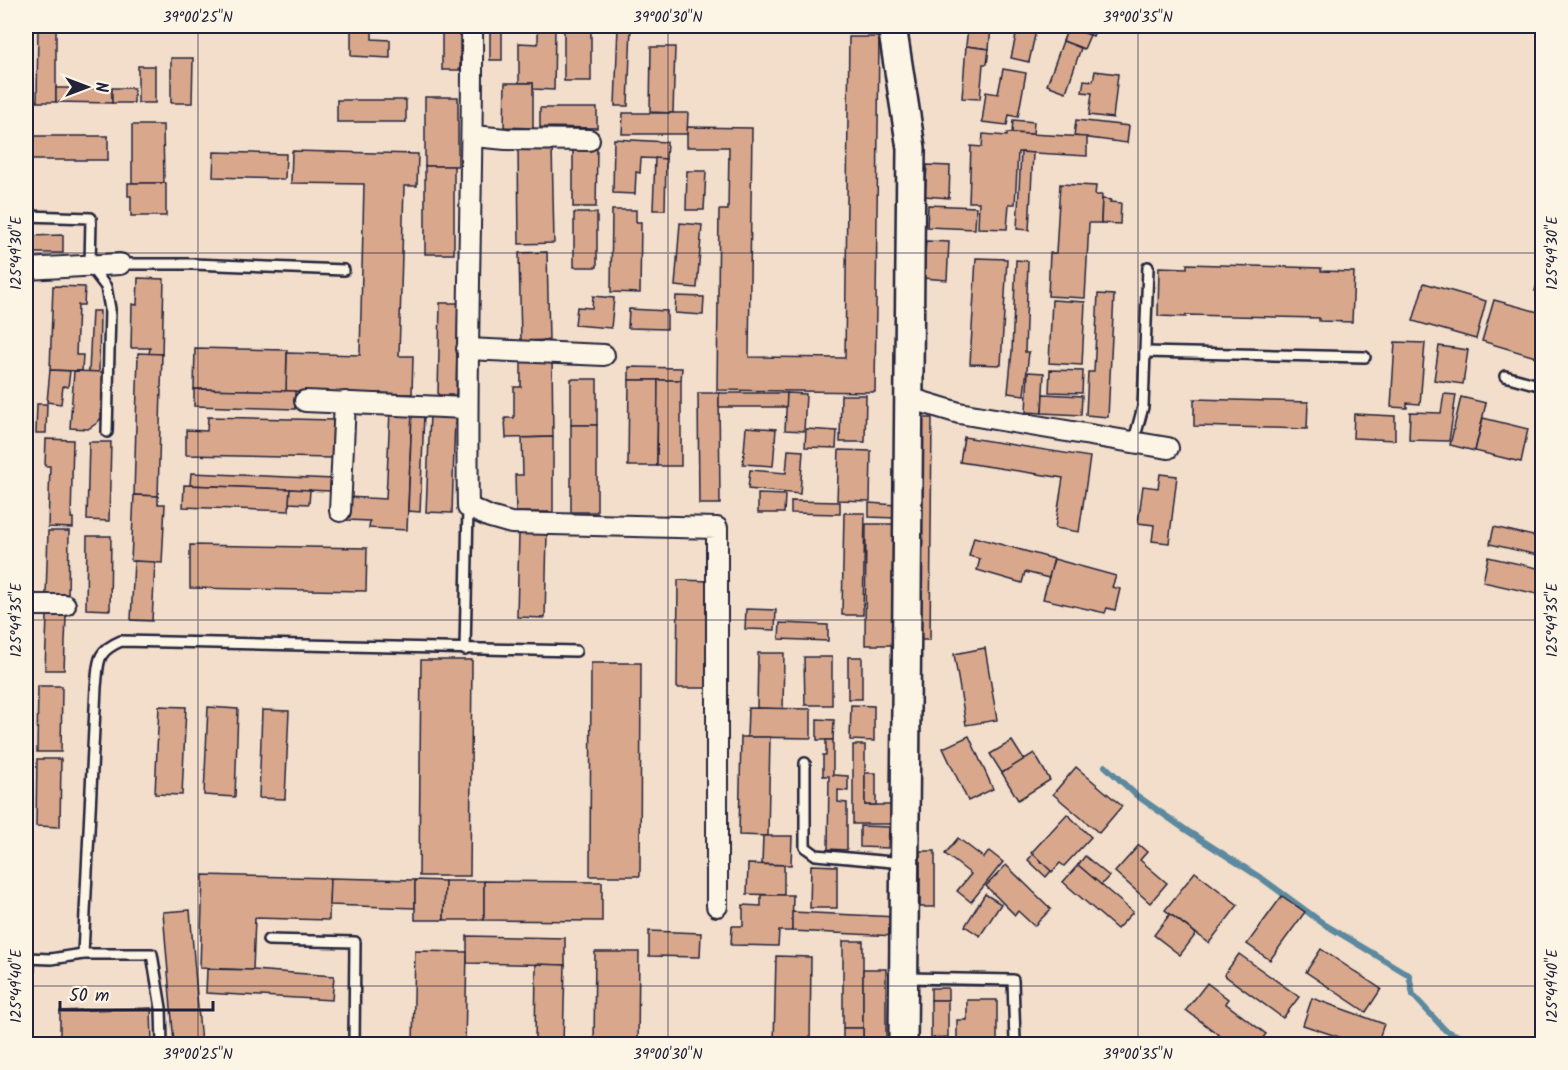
<svg xmlns="http://www.w3.org/2000/svg" width="1568" height="1070" viewBox="0 0 1568 1070" font-family="Kalam,sans-serif">
<style>
.lines{fill:none;stroke-linecap:round;stroke-linejoin:round}
.stream{stroke:#5b899f;stroke-width:6}
.building{fill:#d9a88c;stroke:#22223b;stroke-width:1.5}
.lane-casing{stroke:#22223b;stroke-width:14}
.street-casing{stroke:#22223b;stroke-width:24}
.secondary-casing{stroke:#22223b;stroke-width:32}
.lane{stroke:#fcf5e5;stroke-width:9}
.street{stroke:#fcf5e5;stroke-width:20}
.secondary{stroke:#fcf5e5;stroke-width:27}
.ticks{fill:none;stroke:#22223b;stroke-width:1.5;stroke-opacity:0.45}
.neatline{fill:none;stroke:#22223b;stroke-width:2}
.ticks-label{font-size:15px;text-anchor:middle;fill:#22223b}
</style>
<rect width="100%" height="100%" fill="#f2deca"/>
<filter id="ink" filterUnits="userSpaceOnUse"><feTurbulence type="fractalNoise" baseFrequency=".0167" numOctaves="2"/><feDisplacementMap in="SourceGraphic" scale="12" xChannelSelector="R" yChannelSelector="G"/><feConvolveMatrix kernelMatrix="1 2 1 2 8 2 1 2 1" color-interpolation-filters="sRGB"/></filter>
<g filter="url(#ink)">
<g class="lines">
<path class="stream" d="M1105 766 1136 795 1186 830 1264 880 1324 924 1409 975 1413 995 1445 1030 1476 1044"/>
</g>
<g class="building">
<path d="M38 26H56V102H37Z"/>
<path d="M351 26H372V39L390 40V58L351 56Z"/>
<rect x="442" y="26" width="18" height="44"/>
<rect x="490" y="26" width="12" height="34"/>
<path d="M538 26H555L554 90 533 89V83H519V43L538 44Z"/>
<rect x="564" y="26" width="27" height="55"/>
<path d="M618 26H631L628 106H615Z"/>
<path d="M643 26H735V29L643 28Z"/>
<path d="M758 26H848V28L758 29Z"/>
<path d="M968 26H991L989 49 966 46Z"/>
<path d="M1018 26H1037L1029 62 1011 58Z"/>
<path d="M1066 26H1097L1093 36Z"/>
<path d="M1068 27 1090 35 1084 49 1063 41Z"/>
<path d="M849 37H879L875 392 717 390 719 210H728L729 147H687V127L752 128 749 357 845 358Z"/>
<path d="M1063 41 1081 48 1066 92 1047 85Z"/>
<path d="M966 46 989 49 987 64H983L980 99 962 98Z"/>
<path d="M651 47H675L673 113 650 112Z"/>
<path d="M171 58H193L192 103H171Z"/>
<rect x="138" y="66" width="17" height="37"/>
<path d="M1003 69 1026 73 1018 117 1009 115 1007 125 982 122 986 92 998 94Z"/>
<path d="M1095 71 1118 74 1113 118 1089 115 1092 93 1082 92 1084 80 1093 81Z"/>
<path d="M26 73 30 74V99H26Z"/>
<path d="M505 83H533V128L504 127Z"/>
<path d="M56 88H112V103L56 102Z"/>
<rect x="112" y="88" width="22" height="15"/>
<rect x="425" y="97" width="33" height="69"/>
<rect x="337" y="100" width="69" height="22"/>
<path d="M26 103H34L33 120H26Z"/>
<path d="M540 108H597V128L540 127Z"/>
<path d="M623 113H688L687 134H622Z"/>
<path d="M1013 120 1034 122 1033 134 1012 133Z"/>
<path d="M1076 120 1129 126 1127 143 1074 136Z"/>
<path d="M132 125H163L164 183H132Z"/>
<path d="M1007 133 1087 137V156L1018 152 1015 204H1009L1007 229 978 228 979 202H969L971 146 982 147 983 134 1007 136Z"/>
<rect x="26" y="136" width="82" height="24"/>
<path d="M614 139 667 142 666 159 641 158 640 173 636 172 635 194 613 193Z"/>
<path d="M552 146 554 243 519 244 518 147Z"/>
<path d="M573 149H597L596 207H573Z"/>
<path d="M292 151 418 154 417 186H404L399 356H413L412 394 286 391 287 353 360 355 364 184 291 183Z"/>
<path d="M214 152 286 154 285 179 213 177Z"/>
<path d="M1021 152 1033 153 1029 230 1017 229Z"/>
<path d="M655 158 666 159 665 210H653Z"/>
<path d="M927 165 950 166 949 198 925 196Z"/>
<rect x="425" y="166" width="29" height="88"/>
<path d="M687 171H706L704 210H686Z"/>
<path d="M128 183H166V216H131V196H128Z"/>
<path d="M1060 184 1096 186 1095 195H1102L1101 223H1089L1085 298 1048 296 1050 253H1056Z"/>
<path d="M1102 199 1111 200 1110 202 1121 203 1120 224 1101 223Z"/>
<path d="M928 205 976 207 975 229 927 227Z"/>
<path d="M612 210H636V222H641L640 293 611 292Z"/>
<rect x="574" y="213" width="23" height="54"/>
<path d="M680 223 702 225 697 288 675 286Z"/>
<path d="M63 235V253H26V236Z"/>
<path d="M926 241 949 242 947 280 923 278Z"/>
<path d="M547 252 549 340 521 341 519 253Z"/>
<path d="M976 258 1007 259 1001 365 970 364Z"/>
<path d="M1016 260 1028 261 1025 352H1029L1024 395 1008 393 1012 351Z"/>
<path d="M1542 263V293L1535 291Z"/>
<path d="M1187 264 1321 268V271L1354 272 1352 322 1319 321V318L1186 315V317L1158 316 1159 267 1187 268Z"/>
<path d="M138 278 164 279 162 354H149L150 348H131L132 304 137 305Z"/>
<path d="M1424 283 1486 301 1476 339 1413 321Z"/>
<path d="M53 286 85 287 84 305H78L76 355H83L82 371 50 370Z"/>
<path d="M1098 294 1114 295 1108 417 1086 415 1088 372H1094Z"/>
<path d="M593 296 614 298 611 328 575 325 577 307 592 308Z"/>
<path d="M676 296 704 297 703 315 675 313Z"/>
<path d="M1052 300 1085 302 1082 365 1049 363Z"/>
<path d="M1494 300 1542 313V359L1482 341Z"/>
<path d="M440 303H458L456 395H438Z"/>
<path d="M629 309 667 311V329L628 328Z"/>
<path d="M92 311H100L99 372H89Z"/>
<path d="M1395 342 1425 343 1420 404 1407 403V408L1391 407Z"/>
<path d="M1439 346 1468 350 1463 384 1434 380Z"/>
<path d="M195 348 287 350 286 391 194 389Z"/>
<path d="M138 353 162 354 158 496 134 495Z"/>
<path d="M521 357H552L553 437 506 438 505 418H514V387H521Z"/>
<path d="M629 367 682 368 681 380H629Z"/>
<path d="M50 370 70 371 68 387 63 386 61 404 47 402Z"/>
<path d="M1050 370 1083 371 1082 393 1049 392Z"/>
<path d="M74 371 103 372 101 418 97 423 88 429 70 428Z"/>
<path d="M1028 372 1044 373 1042 413 1026 412Z"/>
<rect x="571" y="379" width="26" height="46"/>
<path d="M629 380H658L657 466H628Z"/>
<path d="M658 380H681V466H657Z"/>
<path d="M194 389 295 391V409L194 406Z"/>
<path d="M698 393H719L720 504H699Z"/>
<rect x="719" y="393" width="68" height="14"/>
<path d="M787 393 806 394 804 431 785 430Z"/>
<path d="M1043 394 1082 396 1081 415 1042 413Z"/>
<path d="M1444 394 1456 395 1449 441 1409 440 1410 412 1441 413Z"/>
<path d="M841 395H866L865 442H840Z"/>
<path d="M1461 397 1486 403 1475 451 1450 445Z"/>
<path d="M1194 399 1308 402 1307 429 1194 426Z"/>
<path d="M37 404H47L46 433H36Z"/>
<path d="M390 411 412 412 407 530 369 528 370 521 346 520 347 497 386 499Z"/>
<path d="M412 414H424L420 512 408 511Z"/>
<path d="M430 414 455 415 452 513 426 512Z"/>
<path d="M1354 414 1395 416V440L1353 438Z"/>
<path d="M208 417 333 420 332 458 186 455V430L207 431Z"/>
<path d="M920 418H932L930 640H918Z"/>
<path d="M1483 418 1528 429 1521 462 1475 451Z"/>
<rect x="571" y="425" width="26" height="87"/>
<path d="M746 427 776 429 773 466 743 464Z"/>
<path d="M806 429 837 431 836 448 805 447Z"/>
<path d="M553 437V512H516L515 475H523L522 438Z"/>
<path d="M964 437 1090 457 1079 532 1055 528 1063 478 960 462Z"/>
<path d="M46 439 73 440 71 518H73V528L48 527 50 466H45Z"/>
<path d="M89 442H111L109 521 87 520Z"/>
<path d="M788 450 803 451 800 494 748 489 750 470 786 473Z"/>
<path d="M839 450 871 451 870 501 837 500Z"/>
<path d="M191 473 333 479V487L330 491 190 485Z"/>
<path d="M1160 474 1177 476 1169 543 1152 541 1154 525 1138 523 1143 486 1158 488Z"/>
<path d="M184 485 290 489 289 511 183 507Z"/>
<path d="M290 489 310 490 309 504 289 503Z"/>
<path d="M758 494 785 495 784 513H758Z"/>
<path d="M134 495 158 496V504H165L162 563 131 561Z"/>
<path d="M791 501 840 502V514L791 513Z"/>
<path d="M869 503 896 505 895 518 869 517Z"/>
<path d="M844 513H865L863 615H842Z"/>
<path d="M866 524H893L892 645H865Z"/>
<path d="M1494 527 1542 538V556L1490 544Z"/>
<path d="M48 531H69L68 597 46 596Z"/>
<path d="M519 533H547L545 618 517 617Z"/>
<path d="M87 536H111L110 610 86 609Z"/>
<path d="M974 537 1054 559 1049 578 1025 572 1022 583 977 570 980 559 969 556Z"/>
<path d="M190 545 367 548 366 591 190 588Z"/>
<path d="M1488 557 1542 569V595L1483 582Z"/>
<path d="M1054 559 1116 576 1112 587 1120 589 1115 610 1107 608 1105 613 1043 599Z"/>
<path d="M134 561 155 562 152 621 131 620Z"/>
<path d="M678 580 709 581 708 688H677Z"/>
<path d="M746 609 776 610 775 630 745 629Z"/>
<path d="M47 616H66L64 670H45Z"/>
<path d="M780 623 828 625V641L779 639Z"/>
<path d="M985 648 997 720 966 725 954 654Z"/>
<path d="M758 653H784L783 709 757 708Z"/>
<path d="M804 657H832V705H805Z"/>
<rect x="848" y="657" width="14" height="42"/>
<path d="M421 660H472L470 876H419Z"/>
<path d="M591 663H641L640 876H590Z"/>
<path d="M38 686H62L61 752H37Z"/>
<path d="M851 705 874 706V741L850 740Z"/>
<path d="M159 706 186 707 182 795 155 794Z"/>
<path d="M208 707 238 709 235 797 204 795Z"/>
<path d="M748 708 811 709V738L747 737Z"/>
<path d="M262 710 289 711 285 799 259 798Z"/>
<path d="M817 719 834 720 833 740H817Z"/>
<path d="M969 736 993 789 968 801 943 748Z"/>
<path d="M741 737H770L768 836 739 835Z"/>
<path d="M826 740H833V775L848 776V791L838 790V802L847 803V850L828 849 829 776H823V755H826Z"/>
<path d="M1012 741 1024 760 1002 773 990 754Z"/>
<path d="M853 745H865V805H891V824H853Z"/>
<path d="M1034 753 1050 780 1018 800 1002 773Z"/>
<path d="M37 759H61L60 827 36 826Z"/>
<path d="M1076 767 1122 806 1099 833 1053 794Z"/>
<rect x="865" y="773" width="11" height="32"/>
<path d="M1067 814 1091 837 1064 866 1060 863 1052 872 1031 853Z"/>
<path d="M860 826 889 827 888 848 860 847Z"/>
<path d="M763 836H792L791 865 762 864Z"/>
<path d="M958 838 984 858 989 851 1003 862 971 902 957 891 971 874 945 854Z"/>
<path d="M1139 845 1147 852 1140 860 1167 883 1150 903 1115 872Z"/>
<rect x="920" y="851" width="15" height="56"/>
<path d="M1033 854 1051 871 1046 877 1028 860Z"/>
<path d="M1085 856 1109 876 1101 885 1078 865Z"/>
<path d="M748 864 784 865V895L747 894Z"/>
<path d="M811 865 837 866V908H810Z"/>
<path d="M1006 865 1051 909 1034 926 1018 911 1015 915 986 886Z"/>
<path d="M1078 865 1133 912 1117 929 1063 882Z"/>
<path d="M1195 872 1238 905 1209 943 1165 910Z"/>
<path d="M203 875 330 878 329 920 255 918 253 970 200 968Z"/>
<path d="M330 878 415 880V908L329 905Z"/>
<path d="M415 880 445 881 444 920H415Z"/>
<path d="M445 881H484V920H444Z"/>
<path d="M484 881 602 882V921L484 920Z"/>
<path d="M985 894 1001 904 980 936 965 926Z"/>
<path d="M761 895H793L792 931H779L778 946 731 945 732 926H743V905L761 906Z"/>
<path d="M1282 896 1305 912 1270 960 1247 944Z"/>
<path d="M190 910 201 1044H174L163 912Z"/>
<path d="M792 912 897 917 896 936 792 931Z"/>
<path d="M1170 914 1196 934 1180 955 1154 935Z"/>
<path d="M649 931 701 933 700 957 649 956Z"/>
<path d="M467 936 565 938V965L467 963Z"/>
<rect x="843" y="941" width="20" height="87"/>
<path d="M1321 949 1381 989 1366 1012 1306 972Z"/>
<path d="M415 951 467 952 465 1044H413Z"/>
<path d="M595 952H639L638 1044H594Z"/>
<path d="M1239 954 1299 997 1283 1018 1224 975Z"/>
<path d="M776 956 811 957 810 1044H774Z"/>
<path d="M536 964 565 965 563 1044H535Z"/>
<path d="M207 969 253 970 334 976 332 1000 206 993Z"/>
<rect x="863" y="969" width="23" height="75"/>
<path d="M1207 983 1228 999 1225 1003 1266 1034 1258 1044H1231L1186 1010Z"/>
<rect x="931" y="988" width="17" height="12"/>
<path d="M1312 998 1384 1024 1377 1044H1360L1303 1025Z"/>
<path d="M931 1000H948V1037L931 1038Z"/>
<path d="M967 1000H997V1044H957V1020H967Z"/>
<path d="M151 1008 152 1044H60V1011Z"/>
<rect x="843" y="1028" width="20" height="16"/>
</g>
<g class="lines">
<g class="lane-casing">
<g id="lane">
<path d="M26 216 91 218 90 266 106 287 110 309 107 432"/>
<path d="M120 264H193L344 270"/>
<path d="M1145 352 1365 357"/>
<path d="M1505 376 1542 386"/>
<path d="M1133 444 1143 407 1148 267"/>
<path d="M465 650 468 507"/>
<path d="M805 763V847L816 855 903 863"/>
<path d="M268 940 355 942 354 1044"/>
<path d="M83 954 96 687C99 662 95 652 121 641L576 651"/>
<path d="M26 958 51 959 83 954H152L161 1008 162 1044"/>
<path d="M907 978 1013 980 1015 1041"/>
<path d="M26 1044 29 959"/>
</g>
</g>
<g class="street-casing">
<g id="street">
<path d="M472 26C473 186 465 347 468 507L490 517 511 523 717 528V906"/>
<path d="M473 136 506 139 589 140"/>
<path d="M26 269 120 264"/>
<path d="M467 349 604 355"/>
<path d="M909 398 959 413 1168 448"/>
<path d="M305 401 466 408"/>
<path d="M340 511 345 402"/>
<path d="M26 605H65"/>
</g>
</g>
<g class="secondary-casing">
<path id="secondary" d="M892 26 911 148 903 1044"/>
</g>
<use href="#lane" class="lane"/>
<use href="#street" class="street"/>
<use href="#secondary" class="secondary"/>
</g>
</g>
<path class="ticks" d="M198 26V1044M668 26V1044M1138 26V1044M26 253H1542M26 620H1542M26 986H1542"/>
<rect width="1568" height="1070" fill="none" stroke="#fcf5e5" stroke-width="66"/>
<g transform="translate(87 87) rotate(90)" stroke="#fcf5e5" stroke-width="4.5" paint-order="stroke">
<path d="M0-4.5L10 22L0 15L-10 22Z" fill="#22223b"/>
<text y="-9" font-size="16" font-weight="bold" text-anchor="middle" fill="#22223b">N</text>
</g>
<path d="M60 1001v9h153v-9" fill="none" stroke="#22223b" stroke-width="3"/>
<text x="69" y="1001" font-size="18" fill="#22223b" stroke="#fcf5e5" stroke-width="4.5" paint-order="stroke">50 m</text>
<rect x="33" y="33" width="1502" height="1004" class="neatline"/>
<g class="ticks-label">
<text x="198" y="22">39°00'25"N</text>
<text x="668" y="22">39°00'30"N</text>
<text x="1138" y="22">39°00'35"N</text>
<text transform="translate(1552 253) rotate(-90)" y="5">125°49'30"E</text>
<text transform="translate(16 253) rotate(-90)" y="5">125°49'30"E</text>
<text transform="translate(1552 620) rotate(-90)" y="5">125°49'35"E</text>
<text transform="translate(16 620) rotate(-90)" y="5">125°49'35"E</text>
<text transform="translate(1552 986) rotate(-90)" y="5">125°49'40"E</text>
<text transform="translate(16 986) rotate(-90)" y="5">125°49'40"E</text>
<text x="198" y="1059">39°00'25"N</text>
<text x="668" y="1059">39°00'30"N</text>
<text x="1138" y="1059">39°00'35"N</text>
</g>
</svg>
